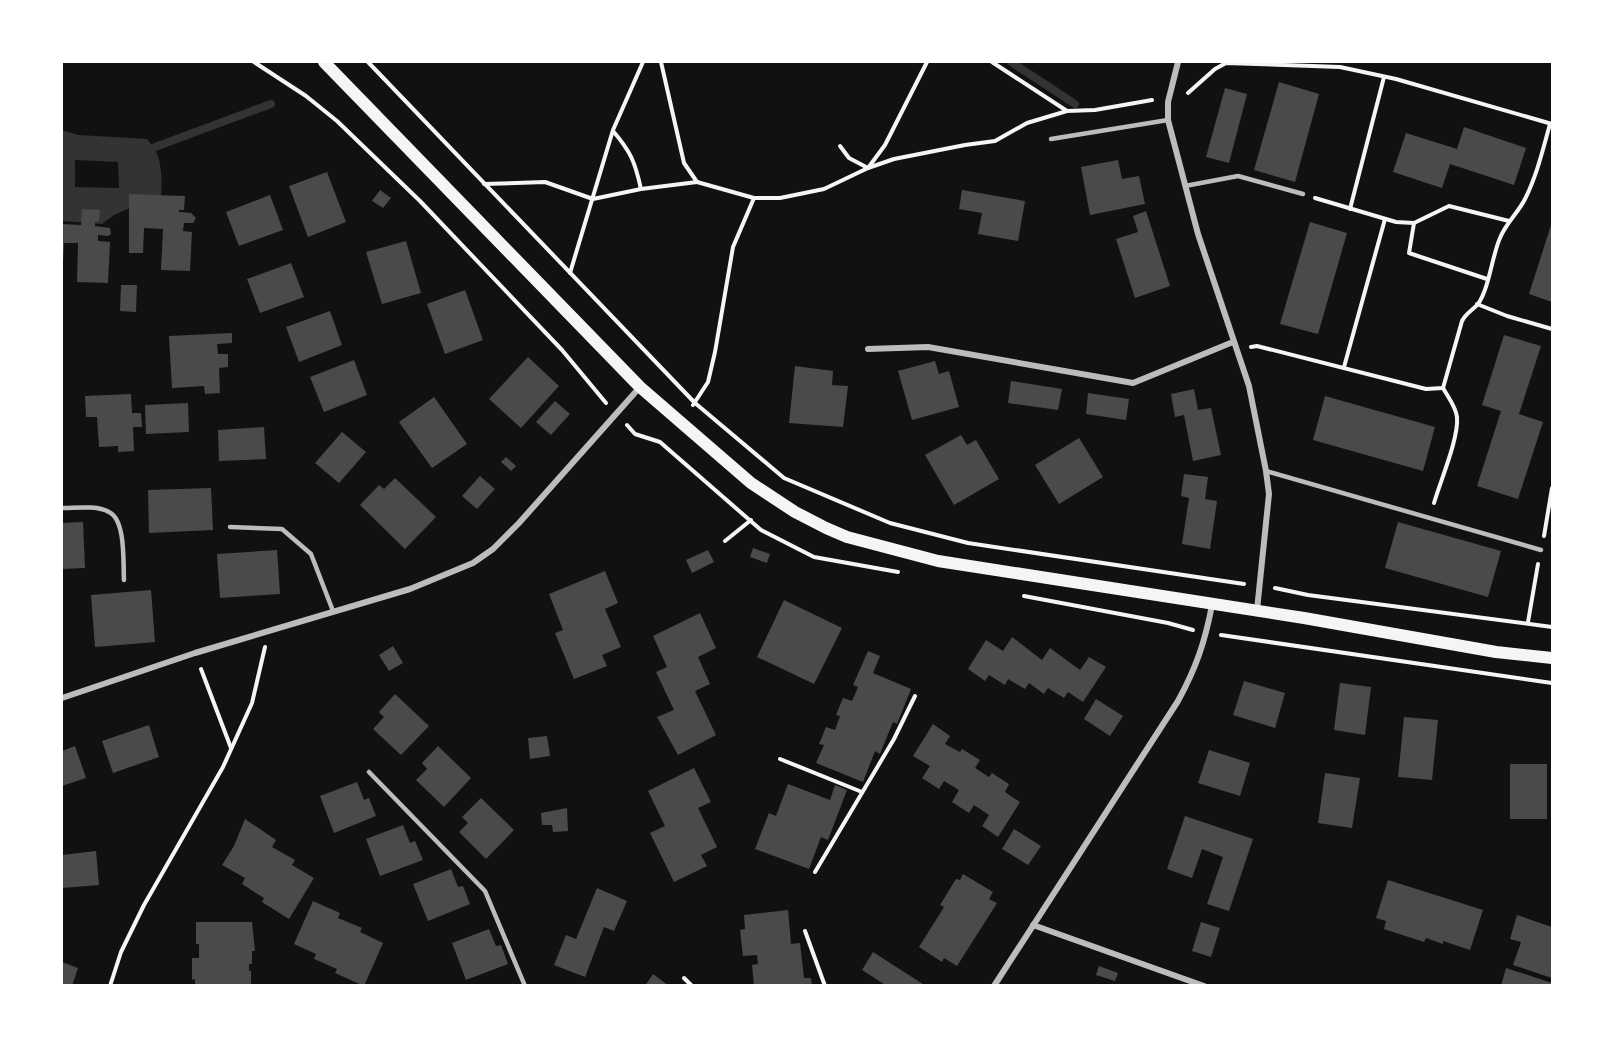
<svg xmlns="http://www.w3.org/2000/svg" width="1614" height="1047" viewBox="0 0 1614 1047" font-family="'DejaVu Sans',sans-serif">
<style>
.water{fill:#333;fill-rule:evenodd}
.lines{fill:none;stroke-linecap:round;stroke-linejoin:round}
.stream{stroke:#333;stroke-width:8}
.building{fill:#4a4a4a}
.path{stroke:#f5f5f5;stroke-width:4}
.service{stroke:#bcbcbc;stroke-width:4.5}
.minor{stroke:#bcbcbc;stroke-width:6}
.secondary{stroke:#f5f5f5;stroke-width:12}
</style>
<rect width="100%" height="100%" fill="#111"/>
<path class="water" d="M62 130 78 135 147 139C166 158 161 185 161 210L130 208 114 215 102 224 62 221ZM75 160 118 162 119 188 75 187Z"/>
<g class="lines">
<g class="stream">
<path d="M1011 62 1075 104"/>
<path d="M155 147 271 104"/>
</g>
</g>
<g class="building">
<path d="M1279 82 1319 94 1295 182 1254 170Z"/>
<path d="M1225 88 1247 94 1229 163 1206 157Z"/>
<path d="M1464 127 1526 148 1514 185 1450 164 1442 188 1393 172 1406 133 1457 149Z"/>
<path d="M1118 160 1122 179 1139 176 1145 204 1090 215 1081 167Z"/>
<path d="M327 172 346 222 308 237 289 186Z"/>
<path d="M380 190 391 198 383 208 372 201Z"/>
<path d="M962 190 1025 201 1018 241 978 234 982 213 959 209Z"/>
<path d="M129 194 185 196 184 210H179V212L191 213 196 218 193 223H184L183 231 192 232 190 271 161 270 163 229 144 228 143 253H129Z"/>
<path d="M270 195 283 230 239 246 226 212Z"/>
<path d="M82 209 100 210 99 222 95 221V226L110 228 111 234 108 236 98 235V241L110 242 108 283 77 282 78 243H64L63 264H62V224L81 225Z"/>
<path d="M1146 211 1170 286 1135 298 1116 239 1138 232 1133 216Z"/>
<path d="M1310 222 1347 233 1318 334 1280 324Z"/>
<path d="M1552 222V302L1529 294Z"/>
<path d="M406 241 421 293 382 304 366 252Z"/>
<path d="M291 263 304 297 260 313 247 279Z"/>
<path d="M121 285H137L136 312 120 311Z"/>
<path d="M465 290 483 340 445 354 427 304Z"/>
<path d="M330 311 342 345 299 362 286 327Z"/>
<path d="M232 333V343L217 344 218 354H228V367L219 368 220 393 205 394 204 386 172 388 169 336Z"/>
<path d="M1504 335 1541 346 1519 414 1543 422 1518 499 1477 486 1501 411 1482 405Z"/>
<path d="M528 357 559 386 521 428 489 399Z"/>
<path d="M354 360 367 395 324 412 310 377Z"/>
<path d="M935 361 939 374 949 371 959 407 912 420 898 371Z"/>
<path d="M795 366 833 371 832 385 848 386 843 427 789 423Z"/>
<path d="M1011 381 1062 389 1058 410 1008 403Z"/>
<path d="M1194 389 1198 410 1211 408 1221 455 1193 461 1184 415 1175 417 1171 394Z"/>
<path d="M1088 393 1129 399 1126 420 1086 414Z"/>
<path d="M131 394 132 413H141L142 427H133L134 451 118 452V446L99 447 97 417H86L85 396Z"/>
<path d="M1325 396 1435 427 1423 471 1313 440Z"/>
<path d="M434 397 467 444 432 468 399 422Z"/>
<path d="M555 401 570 414 551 435 536 422Z"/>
<path d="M188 403 189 432 146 434 145 405Z"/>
<path d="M264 427 266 459 219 461 218 430Z"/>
<path d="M342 432 366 452 339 483 315 463Z"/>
<path d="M961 435 967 445 976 440 999 479 954 505 925 455Z"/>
<path d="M1079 438 1103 477 1059 504 1035 465Z"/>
<path d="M506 457 516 466 511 471 501 462Z"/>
<path d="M1184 474 1208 477 1205 499 1217 501 1210 549 1182 544 1189 498 1181 496Z"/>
<path d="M480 476 495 489 477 509 462 496Z"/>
<path d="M395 478 436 517 405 549 360 505 379 485 384 489Z"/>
<path d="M211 488 213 530 149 533 148 490Z"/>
<path d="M83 522 85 568 62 569V523Z"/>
<path d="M1398 522 1501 551 1488 597 1385 568Z"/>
<path d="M753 548 770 554 767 563 750 557Z"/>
<path d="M277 550 280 594 220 598 217 554Z"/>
<path d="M708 550 714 562 692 573 686 560Z"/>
<path d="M605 571 618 603 605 609 621 647 602 655 607 666 574 679 555 633 563 630 549 594Z"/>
<path d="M151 590 155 642 95 647 91 595Z"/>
<path d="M784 600 842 628 814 684 757 657Z"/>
<path d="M700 613 716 648 698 657 710 684 695 691 716 735 678 755 657 717 674 710 656 672 667 667 653 636Z"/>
<path d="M1012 637 1042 660 1050 648 1080 670 1089 657 1106 667 1083 702 1068 692 1064 698 1048 688 1044 694 1029 683 1025 689 1008 679 1005 685 989 675 985 681 968 669 986 640 1003 651Z"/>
<path d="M393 646 403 663 389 671 379 655Z"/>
<path d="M868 651 880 656 873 673 911 689 897 724 893 722 880 754 875 751 863 782 816 763 824 745 819 744 826 727 835 730 840 716 836 715 843 698 852 701 858 687 853 685Z"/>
<path d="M1244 681 1285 693 1275 728 1233 715Z"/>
<path d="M1340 683 1371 687 1365 735 1334 730Z"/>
<path d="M395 694 429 726 401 755 373 729 384 717 379 712Z"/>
<path d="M1096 699 1123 716 1110 736 1084 719Z"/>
<path d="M1404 717 1438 720 1432 780 1398 777Z"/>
<path d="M933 724 950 736 945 744 960 752 962 749 980 760 975 768 989 777 992 773 1009 784 1005 792 1020 802 998 837 982 826 989 815 974 805 969 813 952 802 959 790 944 781 939 789 922 778 930 766 913 756Z"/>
<path d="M149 725 159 757 113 773 102 741Z"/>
<path d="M547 736 550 756 530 759 528 738Z"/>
<path d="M75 746 86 778 62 786V751Z"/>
<path d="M438 746 471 778 444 807 416 780 427 769 422 763Z"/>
<path d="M1209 750 1250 763 1240 796 1198 783Z"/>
<rect x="1510" y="764" width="37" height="55"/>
<path d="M694 768 711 802 698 808 717 847 701 855 707 866 674 882 650 833 665 826 648 791Z"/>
<path d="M1325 773 1360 778 1352 828 1318 823Z"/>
<path d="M357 782 364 800 369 798 376 816 334 833 320 796Z"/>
<path d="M788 784 830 800 835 785 847 790 828 840 821 837 809 869 755 849 769 813 776 816Z"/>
<path d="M481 798 514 830 486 859 459 832 468 823 462 817Z"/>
<path d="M567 808 568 831 553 832 552 825H542L541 813Z"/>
<path d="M1185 816 1253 839 1229 911 1207 904 1223 857 1202 849 1192 878 1167 869Z"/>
<path d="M245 819 276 840 272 847 295 860 292 865 314 878 289 919 262 902 264 898 242 884 245 878 222 865 234 846Z"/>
<path d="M403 825 410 843 415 841 423 860 380 876 366 839Z"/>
<path d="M1014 829 1041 846 1028 865 1002 849Z"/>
<path d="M96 851 99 885 62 888V855Z"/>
<path d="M451 869 458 887 463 886 470 904 428 921 413 884Z"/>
<path d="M963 874 993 892 989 899 997 903 957 966 944 958 942 962 919 947 944 907 940 905 956 879 960 880Z"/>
<path d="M1388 880 1483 910 1470 950 1443 941V944L1426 938 1424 942 1384 929 1386 921 1376 918Z"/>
<path d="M597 888 627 901 614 931 604 927 585 977 554 965 566 935 576 939Z"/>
<path d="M313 901 340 913 338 918 362 928 360 932 383 943 364 986 335 973 337 969 314 959 316 954 294 944Z"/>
<path d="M788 910 791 944 800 943 804 978H811L812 986H754L752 965 758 964 757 955 743 956 740 930 745 929 744 915Z"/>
<path d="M1517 915 1552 927V978L1513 965 1521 942 1510 939Z"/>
<path d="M196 922H252L255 951H252V964H249V971H251V986H195V979L192 980V958H199V944H196Z"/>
<path d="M1201 922 1220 928 1211 957 1192 951Z"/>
<path d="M489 929 496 946 501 945 508 964 466 980 452 943Z"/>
<path d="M873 952 926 986H887L862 970Z"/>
<path d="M62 962 78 968 72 986H62Z"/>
<path d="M1099 966 1118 973 1115 981 1096 975Z"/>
<path d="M1506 968 1552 983V986H1501Z"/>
<path d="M653 974 669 986H645Z"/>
</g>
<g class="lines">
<g class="path">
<path d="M254 62 306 96 337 121 420 201 562 350 606 403"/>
<path d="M368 62 695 403 784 478 890 523 968 543 1244 584"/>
<path d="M661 62 684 163 697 182 754 198"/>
<path d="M992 62 1067 111 1095 110 1152 100"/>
<path d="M1188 93 1215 69 1226 63 1340 67 1396 79 1552 124"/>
<path d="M613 131C631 152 635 162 641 189"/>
<path d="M840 146 849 158 868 168 885 145 927 62"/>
<path d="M484 184 545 182 593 199 641 189 697 182"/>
<path d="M1315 198 1396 222 1414 223 1449 206 1509 221"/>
<path d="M1350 209 1384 77"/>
<path d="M1414 223 1409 253 1487 279"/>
<path d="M570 273 613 130 643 62"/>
<path d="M1477 304 1507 316 1552 329"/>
<path d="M1251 347 1257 346 1426 389 1443 388 1462 321C1466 313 1473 310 1478 304 1489 289 1492 256 1500 238 1506 223 1518 213 1525 199 1537 175 1543 149 1550 124"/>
<path d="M1344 367 1385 219"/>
<path d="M693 405 708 382 715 352 733 247 754 198H780L824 189 868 168 894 159 965 145 995 141 1027 123 1067 111"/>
<path d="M627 425 635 434 660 442 761 530 814 557 898 572"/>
<path d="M1434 503C1440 482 1459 438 1457 417 1456 407 1448 397 1443 388"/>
<path d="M1544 536 1552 488"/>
<path d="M725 541 751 520"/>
<path d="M1275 588 1308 595 1552 627"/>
<path d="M1024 596 1168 623 1193 630"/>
<path d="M1528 622 1538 564"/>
<path d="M1221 635 1552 683"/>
<path d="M201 669 231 748"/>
<path d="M780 759 862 792"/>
<path d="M815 872 894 739 915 696"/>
<path d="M805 931 825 986"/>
<path d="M684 978 692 986"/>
<path d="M110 986 121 952 144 905 223 767 252 703 265 647"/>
</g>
<g class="service">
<path d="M1051 139 1168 120"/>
<path d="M1185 186 1238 176 1303 194"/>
<path d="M1266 471 1541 550"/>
<path d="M62 508C76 508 96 505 109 512 126 520 123 563 124 580"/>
<path d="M230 527 282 529 311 554 333 611"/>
<path d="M369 772 485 891 525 986"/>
</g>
<g class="minor">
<path d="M1178 62 1168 102V120L1198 234 1249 386 1266 471 1269 494 1257 610"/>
<path d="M868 349 928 347 1133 383 1233 342"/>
<path d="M62 698 195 653 410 589 473 563 493 549 519 523 640 387"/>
<path d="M1033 925 1204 986"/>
<path d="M994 986 1178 701C1196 668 1205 642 1212 605"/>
</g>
<path class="secondary" d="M324 62 640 387 751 483 795 512 826 528 847 537 938 561 1304 618 1496 652 1552 658"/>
</g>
<rect width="1614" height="1047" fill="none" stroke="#ffffff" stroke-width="126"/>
</svg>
